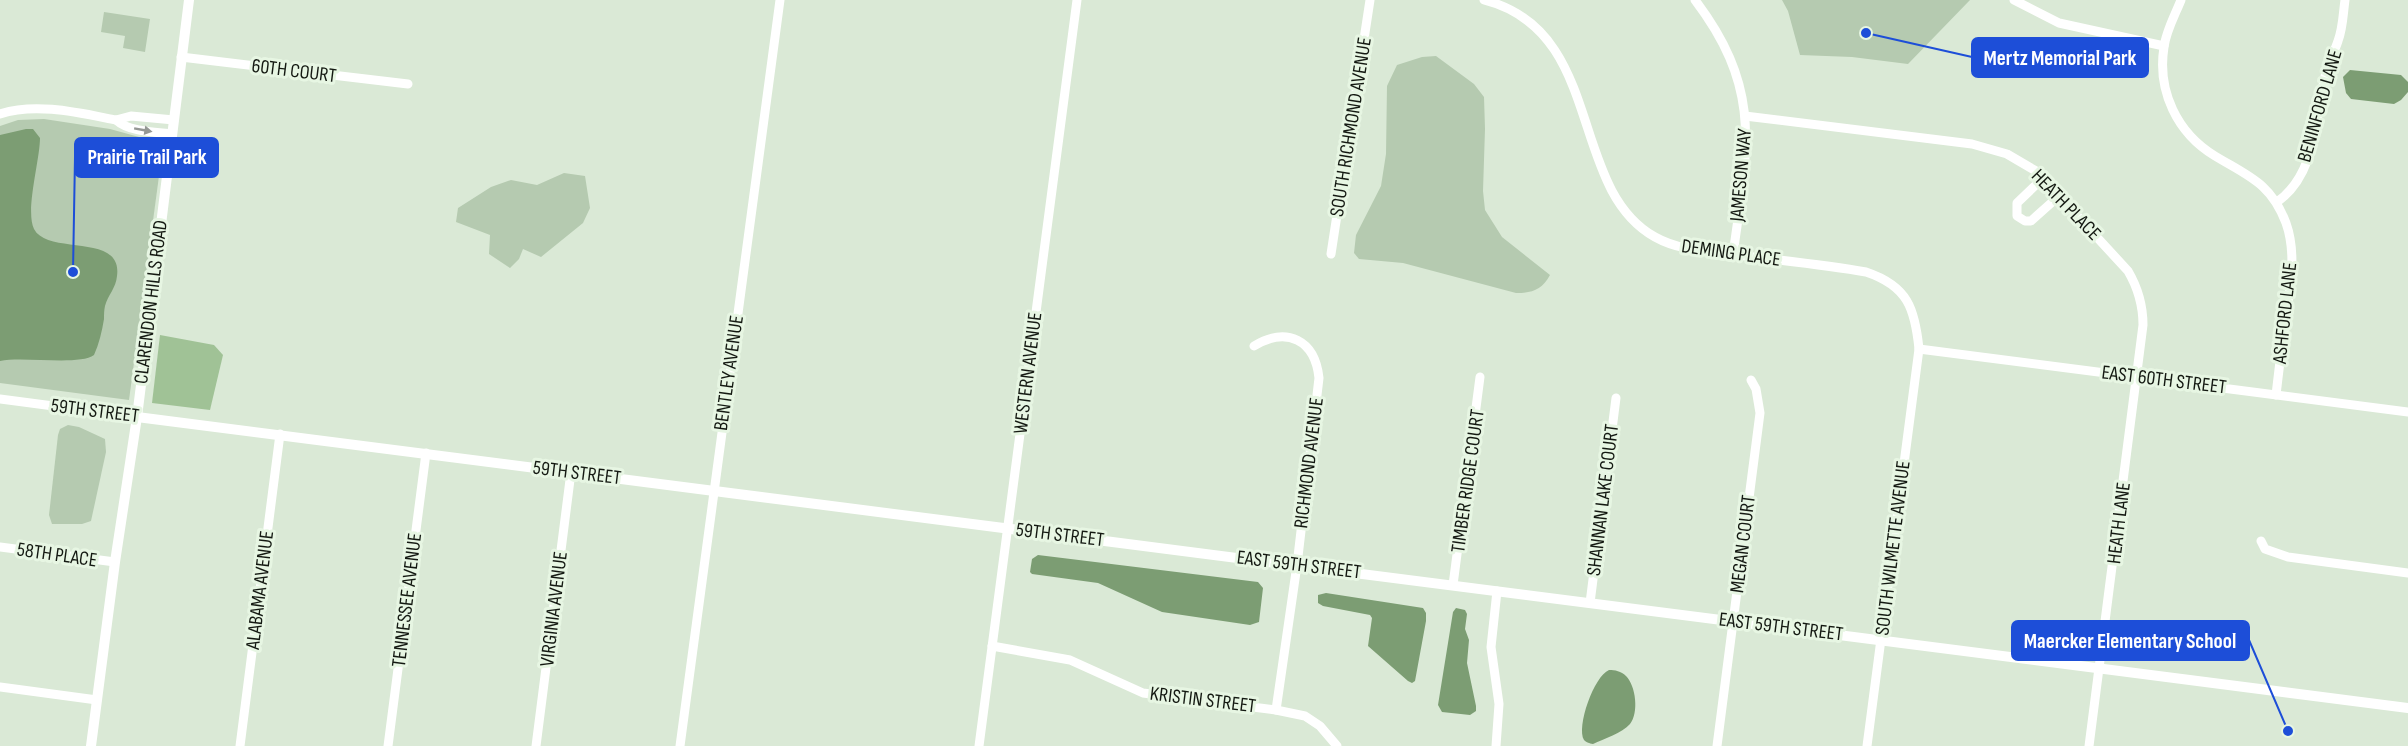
<svg xmlns="http://www.w3.org/2000/svg" width="2408" height="746" viewBox="0 0 2408 746" font-family="'Sofia Sans Condensed',sans-serif">
<style>
.green{fill:#b5cab0}
.forest{fill:#a0c296}
.water{fill:#7c9d73}
.lines{fill:none;stroke-linecap:round;stroke-linejoin:round}
.minor{stroke:#fff;stroke-width:9}
.tertiary{stroke:#fff;stroke-width:10}
.oneway{fill:#959894}
.labels{text-anchor:middle;dominant-baseline:central;stroke-width:6;stroke-linejoin:round;paint-order:stroke}
.street-label{font-size:20px;fill:#141912;stroke:#e7f6e3}
.leader{fill:none;stroke:#1d4ed8;stroke-width:2}
.callout-dot{fill:#1d4ed8;stroke:#e7f6e3;stroke-width:2}
.callout{fill:#1d4ed8;stroke:#1d4ed8;stroke-width:2}
.callout-label{font-size:21px;text-anchor:middle;font-weight:bold;fill:#fff}
</style>
<rect width="100%" height="100%" fill="#dae9d6"/>
<g class="green">
<path d="M1782 0H1970L1908 64 1852 57 1800 55 1788 11Z"/>
<path d="M104 12 150 19 145 52 123 48 125 36 101 32Z"/>
<path d="M1436 56 1474 84 1484 97 1485 129 1483 191 1485 210 1502 237 1550 275C1542 290 1532 293 1516 293L1403 263 1359 259 1354 253 1356 235 1381 186 1386 154 1387 86 1397 65 1422 57Z"/>
<path d="M44 119 110 129 150 140 156 143 161 161 129 400 0 383V126L18 120Z"/>
<path d="M564 173 585 176 590 208 583 223 541 257 523 249 519 259 510 268 489 254 490 235 456 222 458 208 491 187 511 180 537 185Z"/>
<path d="M68 425 79 427 105 439 106 452 91 521 82 524H52L49 515 58 435 60 429Z"/>
</g>
<path class="forest" d="M160 335 214 345 223 355 210 410 152 403Z"/>
<g class="water">
<path d="M2350 70 2401 75 2408 82V92L2401 100 2394 104 2351 99 2346 93 2343 77Z"/>
<path d="M26 129H33L40 138C40 160 25 211 34 229 48 256 123 232 117 276 116 288 108 295 105 306 104 310 104 315 104 319 102 331 99 344 94 355 79 366 23 356 0 361V135Z"/>
<path d="M1038 555 1258 582 1263 588 1259 622 1250 625 1162 612 1098 583 1032 574 1030 572 1032 559Z"/>
<path d="M1326 593 1423 608 1426 613V621L1415 681 1412 683 1408 681 1368 646 1372 618 1370 615 1323 606 1318 603V595Z"/>
<path d="M1456 608 1465 610 1467 614 1465 629 1469 640 1467 663 1476 706V711L1470 715 1442 712 1438 705 1453 612Z"/>
<path d="M1609 670C1615 670 1621 671 1626 676 1636 686 1639 713 1630 724 1622 733 1604 739 1593 744 1589 743 1587 743 1584 740 1576 727 1594 676 1609 670Z"/>
</g>
<g class="lines">
<g class="minor">
<path d="M1484 0C1606 31 1567 188 1655 237 1678 250 1705 251 1730 254 1775 260 1821 264 1866 272 1908 286 1915 309 1919 349L1867 746"/>
<path d="M1695 0C1764 91 1747 150 1733 255"/>
<path d="M2014 0 2059 23 2164 46"/>
<path d="M2181 0C2175 15 2166 31 2164 47 2157 91 2177 133 2215 156 2248 176 2271 183 2286 223 2297 254 2290 286 2286 318 2282 343 2279 369 2276 395"/>
<path d="M181 57 408 84"/>
<path d="M0 114C36 102 80 113 116 120 129 132 155 132 172 134"/>
<path d="M1745 116 1972 144 2007 154 2036 171 2128 271C2138 288 2143 305 2143 325L2089 746"/>
<path d="M116 120 131 116 174 120"/>
<path d="M2043 178 2017 203V216L2025 221H2031L2059 196"/>
<path d="M2277 202C2317 174 2315 118 2325 76 2328 64 2334 53 2338 41 2343 28 2343 14 2345 0"/>
<path d="M1331 254 1370 0"/>
<path d="M1254 346C1287 326 1315 340 1319 378L1297 565 1276 710"/>
<path d="M1919 349 2408 412"/>
<path d="M0 399 137 417"/>
<path d="M2261 541 2265 549 2288 557 2408 573"/>
<path d="M0 547 115 562"/>
<path d="M1453 585 1480 377"/>
<path d="M1590 603 1616 398"/>
<path d="M992 646 1070 660 1143 693 1276 710 1305 716 1320 726 1337 746"/>
<path d="M0 687 97 700"/>
<path d="M240 746 280 434"/>
<path d="M388 746 426 453"/>
<path d="M536 746 571 472"/>
<path d="M680 746 780 0"/>
<path d="M979 746 1077 0"/>
<path d="M1496 746 1499 704 1491 647 1497 591"/>
<path d="M1717 746 1760 413 1756 389 1751 380"/>
</g>
<g class="tertiary">
<path d="M137 417 2408 708"/>
<path d="M91 746 115 562 137 417 189 0"/>
</g>
</g>
<defs><path id="oneway-solid" d="M-6-.8H1V-3.2L6.5 0L1 3.2V.8H-6Z" transform="scale(1.5)"/></defs>
<use class="oneway" href="#oneway-solid" transform="translate(143 130) rotate(10)"/>
<g class="labels">
<g class="street-label">
<text transform="translate(294 71) rotate(7)">60TH COURT</text>
<text transform="translate(2320 106) rotate(-74)">BENINFORD LANE</text>
<text transform="translate(1351 127) rotate(-81)">SOUTH RICHMOND AVENUE</text>
<text transform="translate(1741 175) rotate(-85)">JAMESON WAY</text>
<text transform="translate(2066 205) rotate(46)">HEATH PLACE</text>
<text transform="translate(1731 253) rotate(8)">DEMING PLACE</text>
<text transform="translate(151 302) rotate(-83)">CLARENDON HILLS ROAD</text>
<text transform="translate(2285 313) rotate(-84)">ASHFORD LANE</text>
<text transform="translate(729 373) rotate(-82)">BENTLEY AVENUE</text>
<text transform="translate(1028 373) rotate(-83)">WESTERN AVENUE</text>
<text transform="translate(2164 380) rotate(7)">EAST 60TH STREET</text>
<text transform="translate(95 411) rotate(7)">59TH STREET</text>
<text transform="translate(1309 463) rotate(-83)">RICHMOND AVENUE</text>
<text transform="translate(577 473) rotate(7)">59TH STREET</text>
<text transform="translate(1468 481) rotate(-82)">TIMBER RIDGE COURT</text>
<text transform="translate(1603 500) rotate(-83)">SHANNAN LAKE COURT</text>
<text transform="translate(2119 523) rotate(-83)">HEATH LANE</text>
<text transform="translate(1060 535) rotate(7)">59TH STREET</text>
<text transform="translate(1743 544) rotate(-83)">MEGAN COURT</text>
<text transform="translate(1893 548) rotate(-83)">SOUTH WILMETTE AVENUE</text>
<text transform="translate(57 555) rotate(8)">58TH PLACE</text>
<text transform="translate(1299 565) rotate(7)">EAST 59TH STREET</text>
<text transform="translate(260 590) rotate(-83)">ALABAMA AVENUE</text>
<text transform="translate(407 600) rotate(-83)">TENNESSEE AVENUE</text>
<text transform="translate(554 609) rotate(-83)">VIRGINIA AVENUE</text>
<text transform="translate(1781 627) rotate(7)">EAST 59TH STREET</text>
<text transform="translate(1203 700) rotate(7)">KRISTIN STREET</text>
</g>
</g>
<path class="leader" d="M1866 33L1972 57M73 272L75 157M2288 731L2249 640"/>
<g class="callout-dot">
<circle cx="1866" cy="33" r="6"/>
<circle cx="73" cy="272" r="6"/>
<circle cx="2288" cy="731" r="6"/>
</g>
<g class="callout">
<rect x="1972" y="38" width="176" height="39" rx="6"/>
<rect x="75" y="138" width="143" height="39" rx="6"/>
<rect x="2012" y="621" width="237" height="39" rx="6"/>
</g>
<g class="callout-label">
<text x="2060" y="65">Mertz Memorial Park</text>
<text x="147" y="164">Prairie Trail Park</text>
<text x="2130" y="648">Maercker Elementary School</text>
</g>
</svg>
